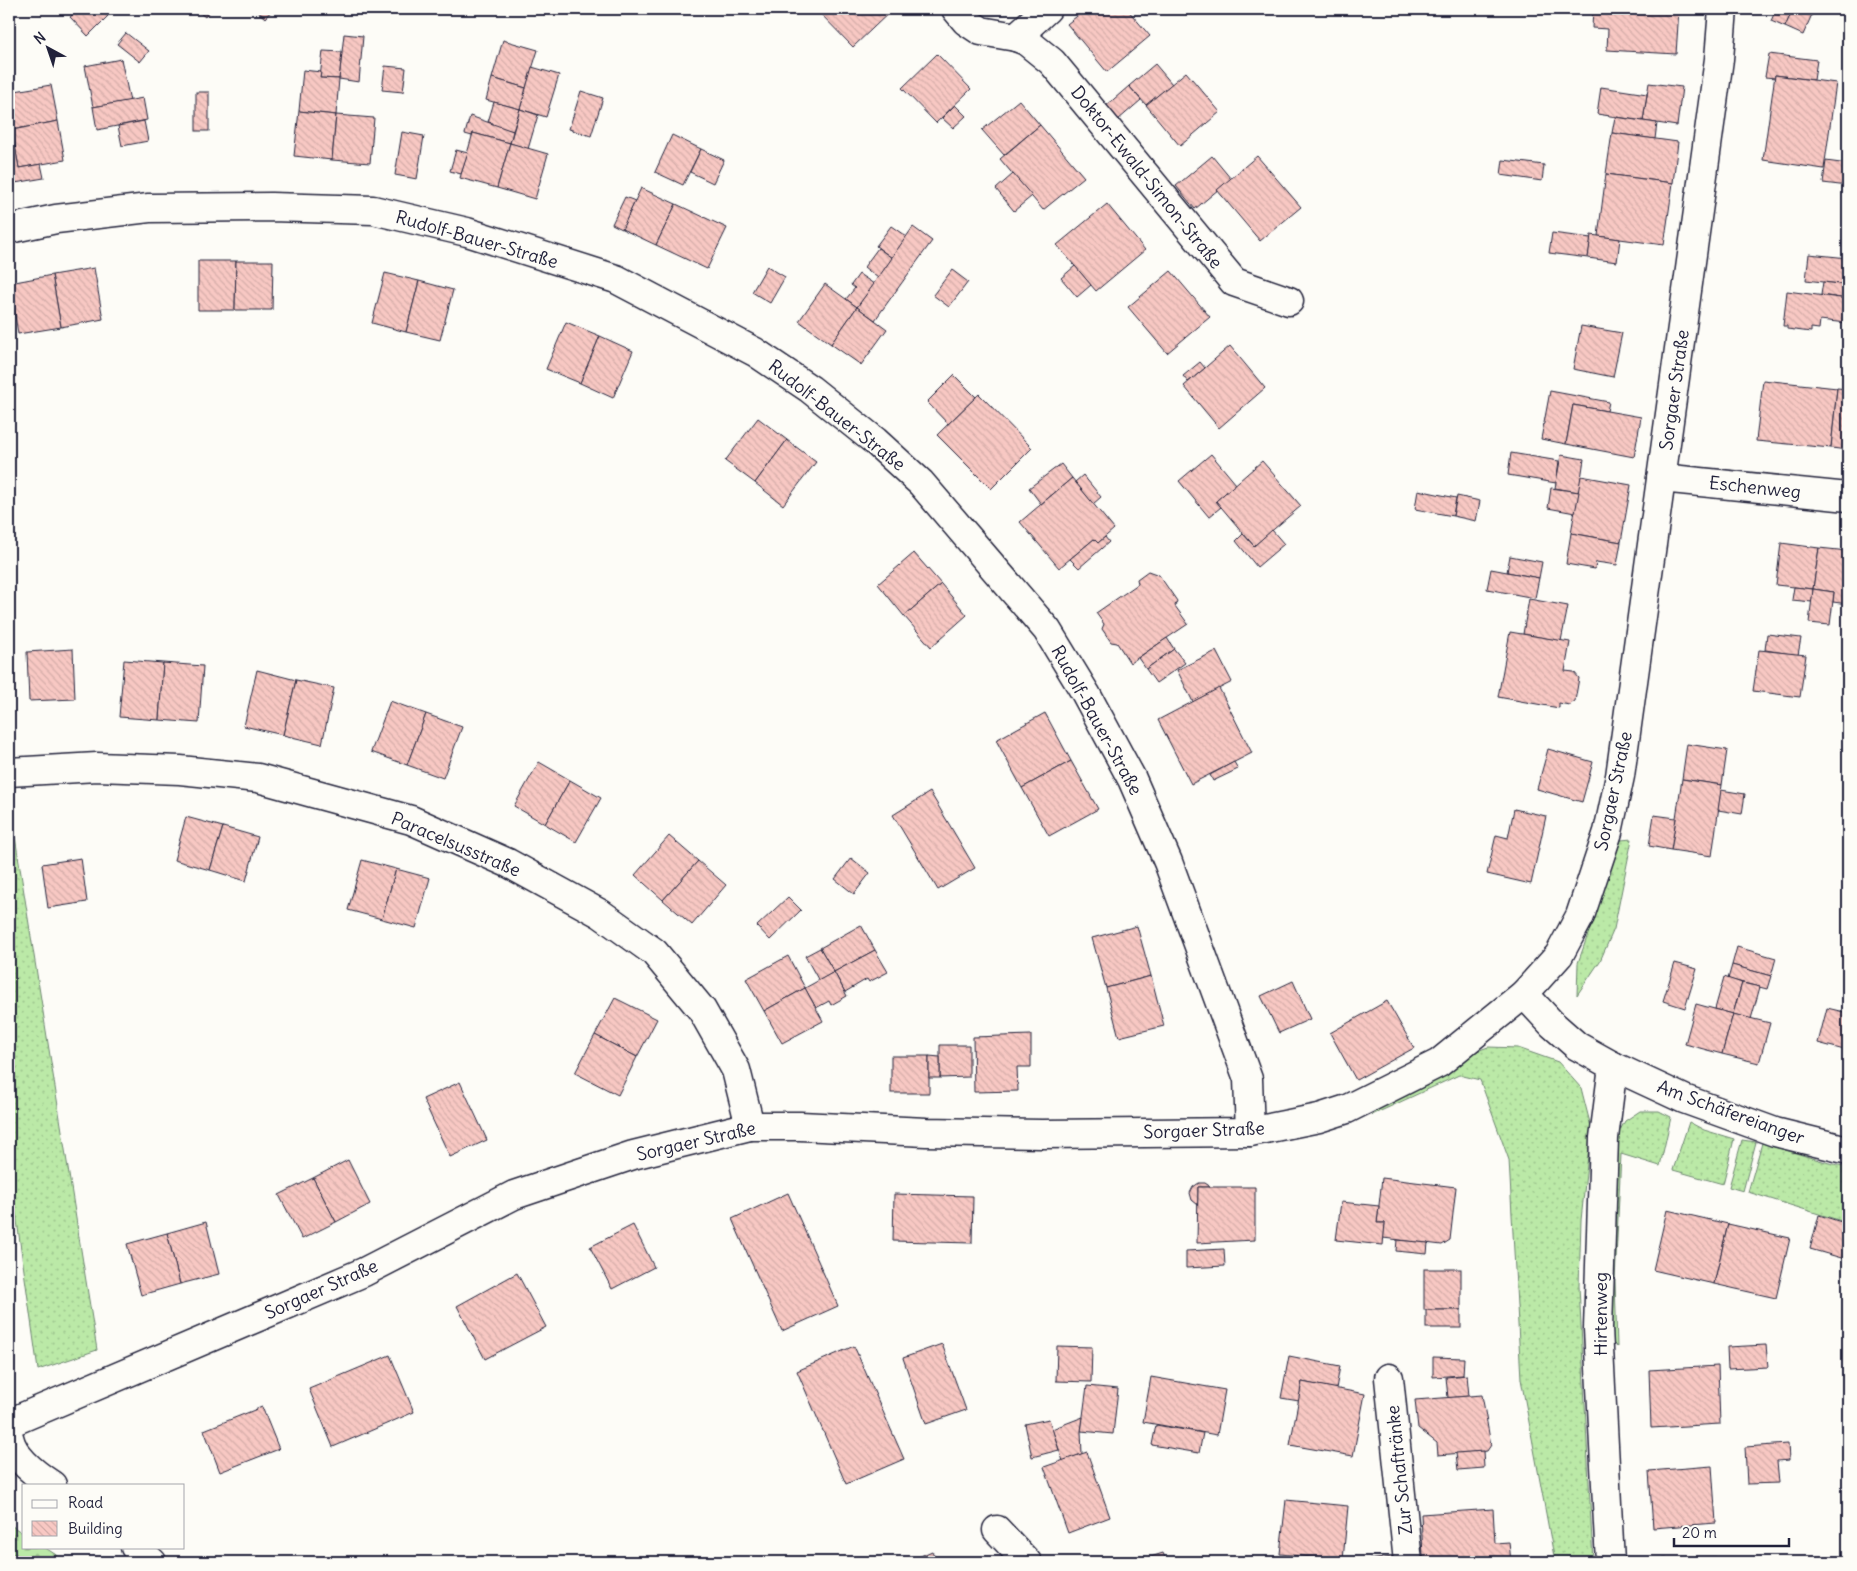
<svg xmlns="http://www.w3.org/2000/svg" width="1857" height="1571" viewBox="0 0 1857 1571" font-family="Delius,sans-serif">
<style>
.grass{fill:url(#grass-dots);stroke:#6e8671}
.cemetery{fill:url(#cemetery-stones);stroke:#6e8671}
.building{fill:url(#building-back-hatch);stroke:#22223b}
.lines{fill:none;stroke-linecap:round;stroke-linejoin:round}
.street-casing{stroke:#22223b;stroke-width:31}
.street{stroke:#fdfcf7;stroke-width:28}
.labels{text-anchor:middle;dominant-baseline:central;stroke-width:4;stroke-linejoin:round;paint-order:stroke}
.street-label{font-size:18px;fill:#22223b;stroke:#fdfcf7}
</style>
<defs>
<pattern id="grass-dots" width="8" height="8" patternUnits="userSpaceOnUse" patternTransform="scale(1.25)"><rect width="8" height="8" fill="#bbe9a7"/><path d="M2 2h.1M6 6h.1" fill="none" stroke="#a0c891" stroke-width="1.8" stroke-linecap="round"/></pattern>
<pattern id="cemetery-stones" width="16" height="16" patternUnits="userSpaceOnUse" patternTransform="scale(1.25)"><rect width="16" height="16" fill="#bbe9a7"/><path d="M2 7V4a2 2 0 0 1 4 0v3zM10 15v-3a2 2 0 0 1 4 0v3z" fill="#a0c891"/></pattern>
<pattern id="building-back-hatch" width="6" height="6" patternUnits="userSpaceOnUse" patternTransform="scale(1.25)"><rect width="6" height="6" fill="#f8c8c3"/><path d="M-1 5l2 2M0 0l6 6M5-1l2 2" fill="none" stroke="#d4aca8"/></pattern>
</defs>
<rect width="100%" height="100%" fill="#fdfcf7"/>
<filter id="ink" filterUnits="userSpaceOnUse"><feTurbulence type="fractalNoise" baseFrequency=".02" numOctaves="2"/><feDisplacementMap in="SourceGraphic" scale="10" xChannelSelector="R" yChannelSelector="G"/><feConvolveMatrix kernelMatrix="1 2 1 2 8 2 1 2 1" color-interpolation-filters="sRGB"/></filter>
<g filter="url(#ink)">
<g class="grass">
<path d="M9 799 97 1350 38 1370 9 1164Z"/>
<path d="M1632 839 1614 929 1600 961 1577 995 1578 963 1621 840Z"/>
<path d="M1488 1047 1518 1048 1558 1062 1581 1088 1591 1127 1581 1220 1579 1286 1593 1562H1555L1521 1379 1509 1160 1480 1080 1459 1075 1372 1115 1377 1109 1469 1054Z"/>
<path d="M1640 1111H1659L1671 1117 1660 1166 1621 1154 1615 1281 1617 1347 1613 1343 1611 1285 1619 1132 1625 1121Z"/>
<path d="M1689 1122 1704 1130 1734 1139 1723 1184 1673 1170Z"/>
<path d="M1742 1140 1756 1142 1743 1191 1729 1187Z"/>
<path d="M1762 1143 1829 1163 1848 1167V1223L1748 1192Z"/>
</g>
<path class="cemetery" d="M9 1524 24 1534V1547H44L67 1562H9Z"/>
<g class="building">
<path d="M79 9H101L108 16 88 36 70 17Z"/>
<path d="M195 9H212L205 17Z"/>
<path d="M255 9H273L265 18Z"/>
<path d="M816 9H893L853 47Z"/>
<path d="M1086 9H1127L1150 36 1107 72 1067 24Z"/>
<path d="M1593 9H1679L1676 54 1607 50 1608 29 1592 28Z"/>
<path d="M1776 9H1793L1785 27 1771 21Z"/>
<path d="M1793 9H1805L1813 12 1803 35 1785 27Z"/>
<path d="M126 33 149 51 140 62 117 44Z"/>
<path d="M344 34 363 36 359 82 339 79Z"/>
<path d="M503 40 538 50 526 88 492 78Z"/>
<path d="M323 51 342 52 339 79 320 78Z"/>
<path d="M937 54 971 89 936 123 902 88Z"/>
<path d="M1769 54 1817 60 1814 80 1775 75V78L1765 77Z"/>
<path d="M121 59 130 101 93 107 85 66Z"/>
<path d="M1155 64 1172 84 1146 105 1129 86Z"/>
<path d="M385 66 406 68 403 92 382 90Z"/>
<path d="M532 67 559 75 546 117 520 109Z"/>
<path d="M303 70 321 72 320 78 339 79 336 115 299 111Z"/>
<path d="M1186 72 1220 112 1180 146 1146 105Z"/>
<path d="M1775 75 1836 83 1824 169 1763 160Z"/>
<path d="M492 78 526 88 520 109 486 100Z"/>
<path d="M1649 83 1682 87 1677 126 1643 121Z"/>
<path d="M51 85 58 121 12 130 9 113V92Z"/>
<path d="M1129 86 1141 100 1118 120 1106 106Z"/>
<path d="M1601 87 1647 94 1643 121 1597 114Z"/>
<path d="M581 91 603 98 591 136 569 129Z"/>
<rect x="196" y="92" width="13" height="39"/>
<path d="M143 98 147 120 97 130 93 107Z"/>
<path d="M1019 100 1040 125 1004 155 982 130Z"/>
<path d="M494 102 520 109 513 131 493 126V123L488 122Z"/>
<path d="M955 105 966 116 953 128 942 118Z"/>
<path d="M520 109 538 115 528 149 510 143Z"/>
<path d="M299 111 336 115 332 160 294 156Z"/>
<path d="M336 115 374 118 370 163 332 160Z"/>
<path d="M470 116 513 131 510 143 473 133 472 136 465 134Z"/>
<path d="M1615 117 1657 123 1655 139 1612 133Z"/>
<path d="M58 121 65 160 19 168 12 130Z"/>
<path d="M144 121 148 141 122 146 118 126Z"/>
<path d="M1040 125 1084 177 1043 210 1000 159Z"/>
<path d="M402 132 424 136 417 179 395 175Z"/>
<path d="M473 133 510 143 497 188 460 178Z"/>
<path d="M1612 133 1678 142 1673 183 1606 174Z"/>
<path d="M672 135 701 149 683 185 655 172Z"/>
<path d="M510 143 548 154 535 199 497 188Z"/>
<path d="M15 146 19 168 41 164 44 178 9 184V147Z"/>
<path d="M701 149 724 160 713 183 690 172Z"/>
<path d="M456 150 468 153 461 174 450 171Z"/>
<path d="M1212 156 1231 179 1195 209 1176 186Z"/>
<path d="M1257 156 1301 207 1260 241 1217 190Z"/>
<path d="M1503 160 1544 165 1542 181 1501 175Z"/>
<path d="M1826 161 1848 164V186L1823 183Z"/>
<path d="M1013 174 1032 196 1014 211 996 189Z"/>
<path d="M1606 174 1673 183 1664 245 1598 236Z"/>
<path d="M641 188 676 204 656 245 622 229Z"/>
<path d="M625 197 635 201 622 229 612 224Z"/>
<path d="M676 204 727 228 707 269 656 245Z"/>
<path d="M1107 204 1145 250 1096 291 1057 245Z"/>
<path d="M891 226 907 237 892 258 876 246Z"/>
<path d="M913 227 932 241 875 320 857 307Z"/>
<path d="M1552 233 1591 238 1588 258 1549 253Z"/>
<path d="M1591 235 1620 239 1617 262 1588 258Z"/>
<path d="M878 248 892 258 878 278 864 267Z"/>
<path d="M1809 254 1848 258V285L1806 280Z"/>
<path d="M198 261H236L235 310H198Z"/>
<path d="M236 261H273L272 310H235Z"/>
<path d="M767 266 785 277 770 303 752 292Z"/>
<path d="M1075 266 1091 285 1077 297 1061 278Z"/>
<path d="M94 268 103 319 61 327 52 275Z"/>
<path d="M952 270 968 282 949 307 933 295Z"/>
<path d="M1171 271 1210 317 1167 353 1128 307Z"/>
<path d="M385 273 419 281 406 332 372 323Z"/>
<path d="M859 274 874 284 857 307 846 299 855 288 851 285Z"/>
<path d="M52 275 61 327 18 334 10 283Z"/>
<path d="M419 281 453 290 440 340 406 332Z"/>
<path d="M1823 282 1848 285V299L1821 295Z"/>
<path d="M825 284 857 307 831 344 799 321Z"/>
<path d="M1787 291 1848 299 1846 323 1820 320 1819 329 1811 328V332L1787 329V326H1783Z"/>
<path d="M857 307 887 329 861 365 831 344Z"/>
<path d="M566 322 600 336 580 383 546 369Z"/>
<path d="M1581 326 1622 333 1613 377 1573 369Z"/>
<path d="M600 336 633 351 613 398 580 383Z"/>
<path d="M1230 346 1265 388 1219 428 1184 386Z"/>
<path d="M1200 362 1205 368 1188 382 1183 376Z"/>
<path d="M954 375 976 397 948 424 927 402Z"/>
<path d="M1763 380 1837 388 1831 448 1756 441Z"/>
<path d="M1837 388 1848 389V450L1831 448Z"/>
<path d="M1550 391 1609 402 1607 411 1573 405 1566 444 1541 439Z"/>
<path d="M979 394 1032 448 991 489 937 435Z"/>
<path d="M1573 405 1641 417 1634 457 1566 444Z"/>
<path d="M758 418 787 440 755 483 725 461Z"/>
<path d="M787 440 816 462 783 505 755 483Z"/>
<path d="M1511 453 1559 461 1556 483 1508 475Z"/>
<path d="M1211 454 1236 484 1216 501 1221 507 1209 517 1179 481Z"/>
<path d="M1561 455 1584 459 1579 492 1555 488Z"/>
<path d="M1262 461 1301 506 1254 546 1216 501Z"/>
<path d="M1061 464 1072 478 1041 504 1029 488Z"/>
<path d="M1083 475 1101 497 1093 504 1075 482Z"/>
<path d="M1581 476 1631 485 1621 542 1571 533Z"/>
<path d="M1072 478 1114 529 1098 543 1094 539 1059 568 1020 522Z"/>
<path d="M1551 488 1579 492 1575 513 1548 508Z"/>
<path d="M1418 490 1456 498 1453 516 1415 509Z"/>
<path d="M1457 496 1480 501 1476 521 1453 516Z"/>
<path d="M1272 530 1284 544 1257 567 1236 541 1243 534 1254 546Z"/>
<path d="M1571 533 1621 542 1617 565 1596 562 1595 569 1566 564Z"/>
<path d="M1105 537 1109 542 1079 568 1070 559 1094 539 1098 543Z"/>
<path d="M1781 543 1819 548 1813 589 1776 585Z"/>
<path d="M1819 548 1848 551V604L1833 602 1834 592 1813 589Z"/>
<path d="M914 553 941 584 904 616 878 584Z"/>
<path d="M1510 556 1542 562 1539 578 1507 572Z"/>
<path d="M1491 569 1539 578 1535 598 1487 589Z"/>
<path d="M1148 571 1159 575 1177 601 1175 606 1188 624 1130 663 1117 643 1111 642 1102 629 1104 624 1096 613 1138 584 1137 579Z"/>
<path d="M941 584 967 615 931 647 904 616Z"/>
<path d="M1794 587 1813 589 1812 602 1792 600Z"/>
<path d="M1813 589 1834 592 1830 625 1809 623Z"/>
<path d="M1529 599 1568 606 1561 641 1523 634Z"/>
<path d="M1510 632 1570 642 1565 671 1574 672 1579 678 1575 701 1569 705 1559 703V708L1498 697Z"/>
<path d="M1767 634 1801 638 1798 655 1765 650Z"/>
<path d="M1167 638 1174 649 1146 669 1138 658Z"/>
<path d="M73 649 75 699 29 701 27 652Z"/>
<path d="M1174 649 1185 663 1156 683 1146 669Z"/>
<path d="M1759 650 1806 655 1800 697 1753 691Z"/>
<path d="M1216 651 1232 682 1193 702 1177 670Z"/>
<path d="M124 660 163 663 159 720 119 717Z"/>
<path d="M163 663 203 666 199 723 159 720Z"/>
<path d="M257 670 296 680 283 735 244 726Z"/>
<path d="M296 680 334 688 322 744 283 735Z"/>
<path d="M1219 688 1252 753 1191 784 1158 720Z"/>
<path d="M390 701 426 714 407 765 371 752Z"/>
<path d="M1045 713 1071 761 1022 788 996 740Z"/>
<path d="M426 714 462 727 443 778 407 765Z"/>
<path d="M1687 744 1727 750 1722 785 1682 779Z"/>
<path d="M1548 749 1593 762 1582 802 1537 789Z"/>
<path d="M1071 761 1098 809 1049 836 1022 788Z"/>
<path d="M539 762 570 780 545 824 514 806Z"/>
<path d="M1234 762 1238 769 1213 781 1210 775Z"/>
<path d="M1682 779 1722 785 1712 856 1671 850Z"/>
<path d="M570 780 601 798 576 842 545 824Z"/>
<path d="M1721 790 1745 794 1742 814 1718 810Z"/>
<path d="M930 792 975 868 938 890 893 815Z"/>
<path d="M1514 809 1546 816 1531 884 1487 874 1496 835 1508 838Z"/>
<path d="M1654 815 1676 818 1671 850 1649 846Z"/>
<path d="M186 817 223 827 210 870 174 860Z"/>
<path d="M223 827 258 837 246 881 210 870Z"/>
<path d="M669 836 698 861 663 900 635 875Z"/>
<path d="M81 858 87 902 48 908 42 864Z"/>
<path d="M851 858 870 873 854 894 835 879Z"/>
<path d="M362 860 396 869 382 919 348 910Z"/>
<path d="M698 861 726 885 692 925 663 900Z"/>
<path d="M396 869 430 878 416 928 382 919Z"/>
<path d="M788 897 801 910 770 940 757 926Z"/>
<path d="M861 925 875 950 834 972 820 948Z"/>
<path d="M1137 926 1151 976 1106 988 1092 938Z"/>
<path d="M1737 947 1776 958 1771 976 1732 965Z"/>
<path d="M820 948 834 972 819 981 805 956Z"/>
<path d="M875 950 888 972 869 982 867 979 845 992 834 972Z"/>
<path d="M788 956 805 988 764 1011 746 979Z"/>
<path d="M1675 963 1697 969 1685 1008 1663 1001Z"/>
<path d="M1732 965 1771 976 1767 989 1728 979Z"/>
<path d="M834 972 847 996 831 1005 829 1001 816 1008 805 988Z"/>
<path d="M1151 976 1164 1026 1119 1037 1106 988Z"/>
<path d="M1724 977 1742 983 1733 1014 1715 1009Z"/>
<path d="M1293 981 1310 1019 1279 1033 1261 996Z"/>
<path d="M1742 983 1760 987 1751 1019 1733 1014Z"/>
<path d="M805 988 823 1021 782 1043 764 1011Z"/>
<path d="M615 998 657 1019 637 1057 595 1035Z"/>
<path d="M1387 1001 1414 1048 1356 1080 1330 1033Z"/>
<path d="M1696 1004 1733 1014 1722 1054 1685 1044Z"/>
<path d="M1827 1008 1848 1013V1051L1818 1043Z"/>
<path d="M1733 1014 1770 1023 1759 1063 1722 1054Z"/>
<path d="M595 1035 637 1057 618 1095 575 1073Z"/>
<path d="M1031 1035V1067H1017L1018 1091 974 1092 973 1037Z"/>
<path d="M940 1045H969V1077L940 1078Z"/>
<rect x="891" y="1056" width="38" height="37"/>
<path d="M929 1056 940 1057V1078H929Z"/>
<path d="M460 1082 487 1140 450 1157 423 1099Z"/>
<path d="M348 1160 370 1204 336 1222 313 1178Z"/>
<path d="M313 1178 336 1222 302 1239 279 1195Z"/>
<path d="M1382 1178 1456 1187 1450 1240 1442 1245 1383 1238 1385 1223H1377Z"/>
<path d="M1199 1183H1205L1211 1187H1198V1205L1192 1200 1190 1193 1193 1187Z"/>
<path d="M1198 1187H1255V1240L1197 1243Z"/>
<path d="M788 1193 838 1306 782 1331 732 1219Z"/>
<path d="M894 1194 973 1196 972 1243 893 1241Z"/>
<path d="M1341 1202 1379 1206 1377 1223H1385L1383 1245 1336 1240Z"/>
<path d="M1667 1210 1728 1224 1714 1284 1653 1270Z"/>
<path d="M1819 1215 1848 1224V1246L1845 1259 1810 1249Z"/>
<path d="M206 1222 219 1274 180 1284 167 1233Z"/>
<path d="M1728 1224 1790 1238 1776 1298 1714 1284Z"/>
<path d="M633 1225 654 1267 612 1289 590 1247Z"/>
<path d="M167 1233 180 1284 141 1295 127 1244Z"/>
<path d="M1397 1240 1428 1243 1427 1254 1396 1251Z"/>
<path d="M1224 1249 1225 1266 1186 1268V1251Z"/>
<rect x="1424" y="1269" width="37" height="41"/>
<path d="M517 1273 546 1327 485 1359 457 1306Z"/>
<path d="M9 1301 14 1326 9 1327Z"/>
<rect x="1426" y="1310" width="35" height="18"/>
<path d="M942 1344 966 1410 926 1424 903 1358Z"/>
<path d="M1766 1345 1768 1367 1728 1369 1727 1347Z"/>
<path d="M854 1346 904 1459 846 1484 797 1371Z"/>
<path d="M1057 1346 1092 1347 1091 1382 1056 1381Z"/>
<path d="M390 1355 414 1412 333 1447 309 1389Z"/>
<path d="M1289 1356 1340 1366 1336 1389 1302 1382 1299 1401 1281 1398Z"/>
<path d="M1433 1357 1464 1358 1463 1375 1433 1377Z"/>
<path d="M1718 1366 1720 1424 1651 1428 1649 1370Z"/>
<path d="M1467 1375 1469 1396 1448 1398 1446 1377Z"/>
<path d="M1151 1377 1225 1390 1217 1435 1143 1422Z"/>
<path d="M1302 1382 1365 1394 1353 1456 1290 1445Z"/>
<path d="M1087 1386 1118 1389 1113 1434 1081 1431Z"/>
<path d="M1482 1395 1491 1445 1487 1451 1438 1455 1437 1443 1418 1428 1415 1400Z"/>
<path d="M262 1407 279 1449 220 1472 204 1430Z"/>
<path d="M1083 1417 1081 1431 1082 1454 1063 1461 1052 1429Z"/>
<path d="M1049 1419 1059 1450 1032 1457 1025 1424Z"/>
<path d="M1156 1425 1203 1433 1199 1453 1152 1445Z"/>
<path d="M1788 1444 1789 1460 1777 1461 1779 1483 1747 1484 1745 1447Z"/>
<path d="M1483 1451 1484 1468 1458 1470 1456 1453Z"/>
<path d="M1087 1452 1110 1517 1068 1533 1044 1467Z"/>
<path d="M1712 1466 1716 1523 1653 1528 1649 1471Z"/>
<path d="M1286 1500 1348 1506 1343 1560 1280 1554Z"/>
<path d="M1493 1509 1495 1543 1509 1542 1511 1562H1434L1423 1557 1421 1514Z"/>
<path d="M932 1551 937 1562H907Z"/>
<path d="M1163 1553 1167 1562H1135Z"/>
<path d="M1393 1557 1394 1562H1359V1561Z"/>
<path d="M1716 1557V1562H1653V1559Z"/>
</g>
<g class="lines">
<g class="street-casing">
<g id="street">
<path d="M956 9 966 21 981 31 1016 37 1026 41 1052 62 1234 282 1289 301"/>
<path d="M1016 37 1047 9"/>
<path d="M9 229 56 219 149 208 271 207 373 210 467 232 616 279 755 352 810 389 875 441 921 483 1047 630 1086 694 1132 779 1168 862 1248 1079 1250 1132"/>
<path d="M1661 478 1848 497"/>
<path d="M9 772 97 767 180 770 258 778 411 820 508 863 601 914 654 952 702 1010 736 1070 750 1126"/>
<path d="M1524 994 1552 1024 1577 1046 1613 1066 1684 1099 1775 1132 1848 1150"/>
<path d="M1389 1378 1408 1562"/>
<path d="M9 1423 364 1272 514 1195 633 1155 750 1126H800L926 1132 1042 1134 1250 1132 1319 1118 1347 1109 1439 1063 1524 994 1559 955 1580 916 1608 832 1620 776 1719 59 1723 9"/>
<path d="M9 1437C13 1457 35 1474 52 1485"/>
<path d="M997 1530 1027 1562"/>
<path d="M135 1547 152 1562"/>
<path d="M1610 1562 1598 1329 1604 1138 1613 1066"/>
</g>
</g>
<use href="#street" class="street"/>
</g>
</g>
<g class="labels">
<g class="street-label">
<text transform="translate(1147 177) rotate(51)">Doktor-Ewald-Simon-Straße</text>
<text transform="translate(477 239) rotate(16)">Rudolf-Bauer-Straße</text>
<text transform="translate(1674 390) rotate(-82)">Sorgaer Straße</text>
<text transform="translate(837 415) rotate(38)">Rudolf-Bauer-Straße</text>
<text transform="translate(1755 487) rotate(6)">Eschenweg</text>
<text transform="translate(1097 720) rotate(61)">Rudolf-Bauer-Straße</text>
<text transform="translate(1613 791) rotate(-78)">Sorgaer Straße</text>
<text transform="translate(456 844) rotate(23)">Paracelsusstraße</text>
<text transform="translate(1731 1112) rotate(20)">Am Schäfereianger</text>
<text transform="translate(1204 1130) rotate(-2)">Sorgaer Straße</text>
<text transform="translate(696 1141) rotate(-13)">Sorgaer Straße</text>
<text transform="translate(321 1289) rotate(-24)">Sorgaer Straße</text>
<text transform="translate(1600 1314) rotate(-90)">Hirtenweg</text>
<text transform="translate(1399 1470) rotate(-96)">Zur Schaftränke</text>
</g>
</g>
<rect width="1857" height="1571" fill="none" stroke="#fdfcf7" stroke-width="30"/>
<rect x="15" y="15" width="1827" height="1541" fill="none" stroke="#22223b" stroke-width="2" filter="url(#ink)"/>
<rect x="22" y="1484" width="162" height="65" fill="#fdfcf7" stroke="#a5a5ac"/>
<rect x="32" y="1500" width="25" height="8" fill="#fdfcf7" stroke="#a5a5ac"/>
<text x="68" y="1508" font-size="15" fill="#22223b">Road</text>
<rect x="32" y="1521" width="25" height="15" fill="url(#building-back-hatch)" stroke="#a5a5ac"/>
<text x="68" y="1534" font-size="15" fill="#22223b">Building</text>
<g transform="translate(48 48) rotate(320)" stroke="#fdfcf7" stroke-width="4" paint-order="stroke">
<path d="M0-4L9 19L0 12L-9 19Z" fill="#22223b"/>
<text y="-8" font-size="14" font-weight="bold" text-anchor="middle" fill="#22223b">N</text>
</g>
<path d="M1674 1538v8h115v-8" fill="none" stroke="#22223b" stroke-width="2.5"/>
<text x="1682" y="1538" font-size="15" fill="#22223b" stroke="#fdfcf7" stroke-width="4" paint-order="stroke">20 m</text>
</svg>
